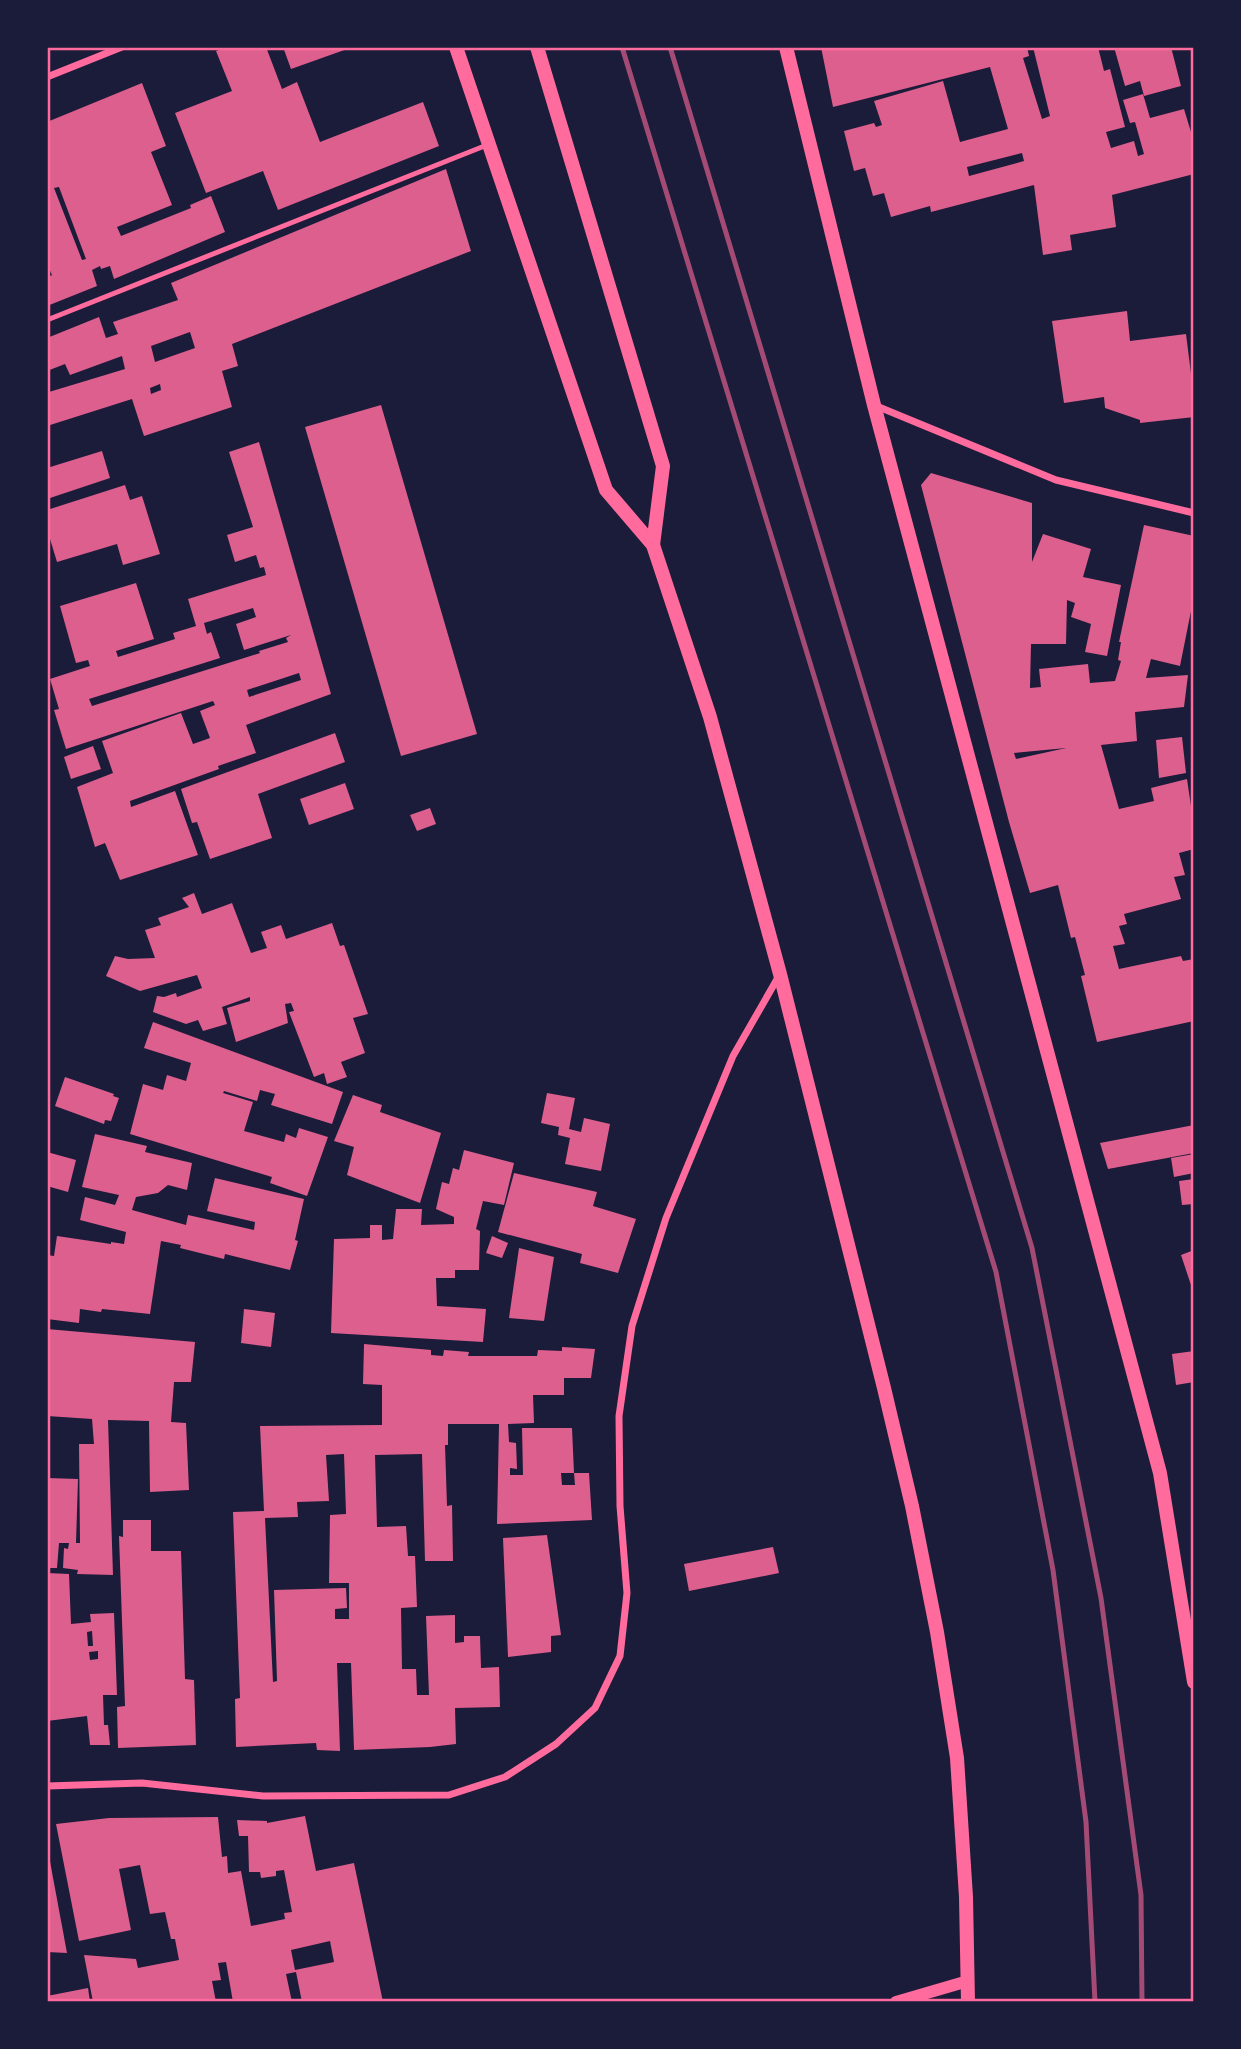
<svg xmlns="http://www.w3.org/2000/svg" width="1241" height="2049" viewBox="0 0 1241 2049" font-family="'Sofia Sans Condensed',sans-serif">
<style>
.building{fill:#dd5f8e;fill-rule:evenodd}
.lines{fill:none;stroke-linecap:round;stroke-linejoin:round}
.service{stroke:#ff6b9d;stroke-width:5}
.minor{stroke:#ff6b9d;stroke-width:7}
.tertiary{stroke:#ff6b9d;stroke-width:12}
.secondary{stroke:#ff6b9d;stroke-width:14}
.rail{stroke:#a44b75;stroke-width:5}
.neatline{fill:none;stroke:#ff6b9d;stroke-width:2.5}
</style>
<rect width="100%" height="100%" fill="#1b1b3a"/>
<g class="building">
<path d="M226 47H266L282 89 297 82 320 142 423 102 439 146 278 210 263 171 206 193 175 113 232 91 216 51Z"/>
<path d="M283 47H350V48L291 69Z"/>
<path d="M821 47H1027L1029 56 1023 58 1042 119 1050 116 1033 47H1098L1104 71 1110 69 1125 127 1106 132 1111 148 1134 141 1138 156 1144 154 1135 122 1130 123 1123 100 1143 94 1150 118 1184 109 1194 142V174L1112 195 1116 227 1070 235 1072 250 1043 255 1034 185 931 212 930 206 891 217 884 193 873 196 865 168 854 171 844 131 874 123 876 127 882 125 874 101 943 81 960 142 1008 129 990 67 833 107ZM1022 153 1024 161 969 176 967 167Z"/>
<path d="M1114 47H1171L1181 86 1144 96 1140 81 1125 86Z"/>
<path d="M142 83 166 146 151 152 172 205 117 227 121 236 191 208 190 205 211 196 225 232 114 279 110 266 101 269 100 266 92 270 97 286 47 306V278L52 275 47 264V122ZM59 187 86 259 82 260 54 188Z"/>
<path d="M446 169 471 251 232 344 238 366 222 371 232 407 144 436 132 399 47 426V388L49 392 125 369 122 356 70 375 65 364 47 371V338L99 317 106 338 118 334 113 322 178 300 171 283ZM190 332 195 348 155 362 151 346ZM160 384 161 390 151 394 150 388Z"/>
<path d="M1127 311 1130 341 1186 334 1194 398V417L1140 423V420L1105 408 1104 397 1064 403 1052 321Z"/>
<path d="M381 405 477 734 401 756 305 427Z"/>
<path d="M259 442 331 694 246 725 256 753 218 766 219 769 130 801 131 807 175 791 198 855 120 880 105 843 95 847 77 787 113 773 102 741 181 713 193 744 210 738 200 711 215 705 213 701 66 749 54 710 59 709 50 679 90 666 88 660 76 663 60 606 136 583 154 639 116 651 118 657 175 639 173 633 196 626 188 599 266 575 264 567 260 568 256 555 235 562 227 535 253 527 229 452ZM253 608 256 617 236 624 244 650 291 635 286 638 288 642 259 651 260 653 92 706 89 699 220 658 211 632 207 634 204 623ZM299 673 301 680 249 697 247 690Z"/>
<path d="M102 451 110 478 47 499V468Z"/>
<path d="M931 473 1032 503V562L1043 534 1091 549 1083 577 1121 585 1107 656 1085 652 1091 624 1071 617 1075 603 1067 600 1066 644H1031L1030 688 1041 687 1039 669 1088 664 1090 683 1115 681 1121 661 1118 660 1121 642H1119L1144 525 1194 536V596L1180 666 1151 659 1146 678 1188 675 1184 707 1135 712 1137 741 1101 745 1119 809 1154 801 1151 788 1187 779 1194 827V849L1179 853 1185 875 1174 877 1181 899 1124 914 1127 924 1119 926 1125 944 1113 946 1119 969 1181 956 1183 961 1194 959V1021L1097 1042 1081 976 1085 975 1075 937 1071 938 1058 885 1030 893 1009 822 921 485ZM1066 748 1016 759 1014 753Z"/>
<path d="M125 485 130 500 142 496 160 554 123 565 117 544 57 562 47 529V510Z"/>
<path d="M335 733 345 762 258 794 272 838 210 859 197 822 192 823 181 789Z"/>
<path d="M1182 737 1186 773 1159 778 1156 740Z"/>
<path d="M93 746 101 769 71 779 64 757Z"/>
<path d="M345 783 354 809 309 825 300 799Z"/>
<path d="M430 808 436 824 417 831 410 815Z"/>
<path d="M194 893 202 914 232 903 251 953 267 948 261 932 281 925 286 939 332 923 340 946 344 945 368 1014 353 1018 365 1053 341 1062 347 1077 327 1084 324 1073 314 1077 289 1012 294 1011 291 1003 285 1004 288 1023 236 1042 227 1008 250 1001V997L222 1007 227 1024 203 1031 198 1020 186 1024 153 1012 157 996 164 997 176 993 177 997 202 988 197 975 140 991 106 976 115 956 128 959 155 958 145 930 161 925 158 918 189 907 182 898Z"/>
<path d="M153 1022 343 1092 332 1124 271 1105 275 1094 260 1090 257 1101 224 1091 223 1093 253 1102 244 1131 284 1142 286 1134 296 1138 299 1128 328 1137 307 1196 270 1183 272 1177 130 1134 143 1084 163 1090 167 1075 186 1081 191 1063 144 1048Z"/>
<path d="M65 1077 114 1094 113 1096 119 1098 111 1121 105 1120 104 1124 55 1106Z"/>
<path d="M547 1093 575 1098 569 1129 581 1132 584 1118 610 1124 601 1171 565 1164 570 1138 558 1135 559 1127 541 1123Z"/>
<path d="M353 1095 382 1105 380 1112 441 1133 420 1203 347 1175 354 1147 334 1141Z"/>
<path d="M1194 1125V1153L1108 1169 1100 1143Z"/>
<path d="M95 1134 147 1146 145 1152 192 1163 187 1190 168 1185 158 1193 136 1197 132 1210 186 1225 188 1215 254 1230 255 1222 207 1211 215 1178 304 1199 295 1240 298 1241 290 1270 225 1254 224 1259 180 1248 181 1245 161 1241 150 1314 102 1309 101 1312 80 1309 79 1323 47 1319V1255L54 1256 57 1236 111 1244V1242L124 1244 126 1232 80 1220 85 1197 115 1205 119 1195 82 1187Z"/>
<path d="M464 1150 514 1163 504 1205 483 1201 476 1229 480 1231 479 1270H455V1278H436L437 1306 486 1309 483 1342 331 1333 334 1239 370 1238V1225H382V1240L393 1239 396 1209H422L421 1225 454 1224V1217L436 1209 442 1182 449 1184 453 1168 459 1170Z"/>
<path d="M47 1152 76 1160 68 1192 47 1186Z"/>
<path d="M1194 1154V1173L1174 1177 1171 1158Z"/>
<path d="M514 1173 597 1192 593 1206 636 1219 618 1273 580 1263 582 1254 498 1232Z"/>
<path d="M1194 1179V1204L1182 1205 1179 1181Z"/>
<path d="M492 1236 508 1243 502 1258 486 1253Z"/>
<path d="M519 1248 554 1257 544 1321 509 1318Z"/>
<path d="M1194 1250V1290L1193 1291 1181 1255Z"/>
<path d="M244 1309 275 1313 271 1347 241 1343Z"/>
<path d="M47 1329 195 1342 191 1382H174L171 1422 186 1423 189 1490 150 1492 149 1421 108 1420 113 1575 77 1574 78 1570 63 1568 64 1548 68 1549 69 1543H59L57 1568H47V1478L78 1479 76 1543H80L79 1444H94L92 1419 47 1416Z"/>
<path d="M364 1344 431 1350V1355L443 1356 444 1350 469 1352 468 1356H537L538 1350 562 1351V1347L595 1349 591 1378H564V1395H533L534 1423 508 1424 509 1442 516 1443 517 1469 510 1468V1475H523L522 1428H572L574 1473H561L562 1485H575L574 1473H589L592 1520 497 1524 499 1424H448V1445H445L447 1506 452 1505 453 1561H425L422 1454 375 1455 377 1527 406 1526 408 1556H415L417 1607 401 1608 402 1669H416L417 1695H429L426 1616 455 1615V1643L464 1642V1636H480L481 1668 499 1667 500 1707 455 1708 456 1744 430 1747 354 1750 351 1663H337L340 1751 317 1750 316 1743 236 1747 235 1699 240 1698 233 1512 264 1511 260 1426 382 1425V1385L363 1384ZM344 1454 346 1514 330 1515 329 1583H349V1619H335V1609L347 1608 346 1588 274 1590 277 1681 273 1682 265 1518 298 1517 297 1502 329 1501 326 1455Z"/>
<path d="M1194 1351V1382L1176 1385 1172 1354Z"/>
<path d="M123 1520H151V1551H181L185 1679 194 1680 196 1745 118 1748 117 1707 125 1706 119 1536 123 1537Z"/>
<path d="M547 1535 561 1635 551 1636V1652L508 1657 503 1538Z"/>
<path d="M773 1547 779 1573 689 1591 684 1564Z"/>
<path d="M47 1573 69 1574 71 1624 91 1622 90 1614 114 1613 117 1695H103L104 1725H108L110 1745H90L87 1716 47 1721ZM92 1631 93 1646H88L87 1632ZM98 1651V1659L90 1660 89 1652Z"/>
<path d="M305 1816 316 1871 354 1863 383 2002H302L296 1972 286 1974 292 2002H233L226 1962 218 1963 221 1980 212 1981 216 2002H144V2000L93 2002 84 1955 136 1959 138 1968 179 1960 175 1939H171L165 1912 150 1914 140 1865 119 1869 131 1930 79 1941 56 1824 109 1818 218 1817 222 1857 227 1856 228 1873 241 1871 251 1926 285 1919 284 1913 292 1912 284 1870 276 1871V1876L261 1878 260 1872H249L248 1836H239L237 1820 267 1821V1823ZM330 1941 334 1962 295 1970 291 1950Z"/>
<path d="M47 1856H49L67 1953 47 1952Z"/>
<path d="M88 1988 90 2002H47V1996Z"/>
</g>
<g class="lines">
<path class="service" d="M47 320 487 145"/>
<g class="minor">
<path d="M47 77 122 47"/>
<path d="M874 405 1056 480 1194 513"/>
<path d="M47 1786 142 1783 263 1796 449 1795 505 1777 556 1744 595 1708 620 1656 627 1593 620 1506 619 1416 632 1326 666 1218 733 1056 780 974"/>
</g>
<path class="tertiary" d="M896 2002 968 1981"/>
<g class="secondary">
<path d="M456 47 606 490 653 545 710 717 780 974 884 1388 912 1506 937 1632 957 1758 966 1897 968 2002"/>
<path d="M537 47 663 466 653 545"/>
<path d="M786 47 874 405 1160 1473 1194 1682"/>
</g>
<g class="rail">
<path d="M622 47 996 1272 1053 1570 1086 1822 1095 2002"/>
<path d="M670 47 1032 1248 1101 1598 1141 1895 1142 2002"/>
</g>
</g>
<rect width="1241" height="2049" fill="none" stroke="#1b1b3a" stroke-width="98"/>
<rect x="49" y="49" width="1143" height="1951" class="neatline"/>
</svg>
